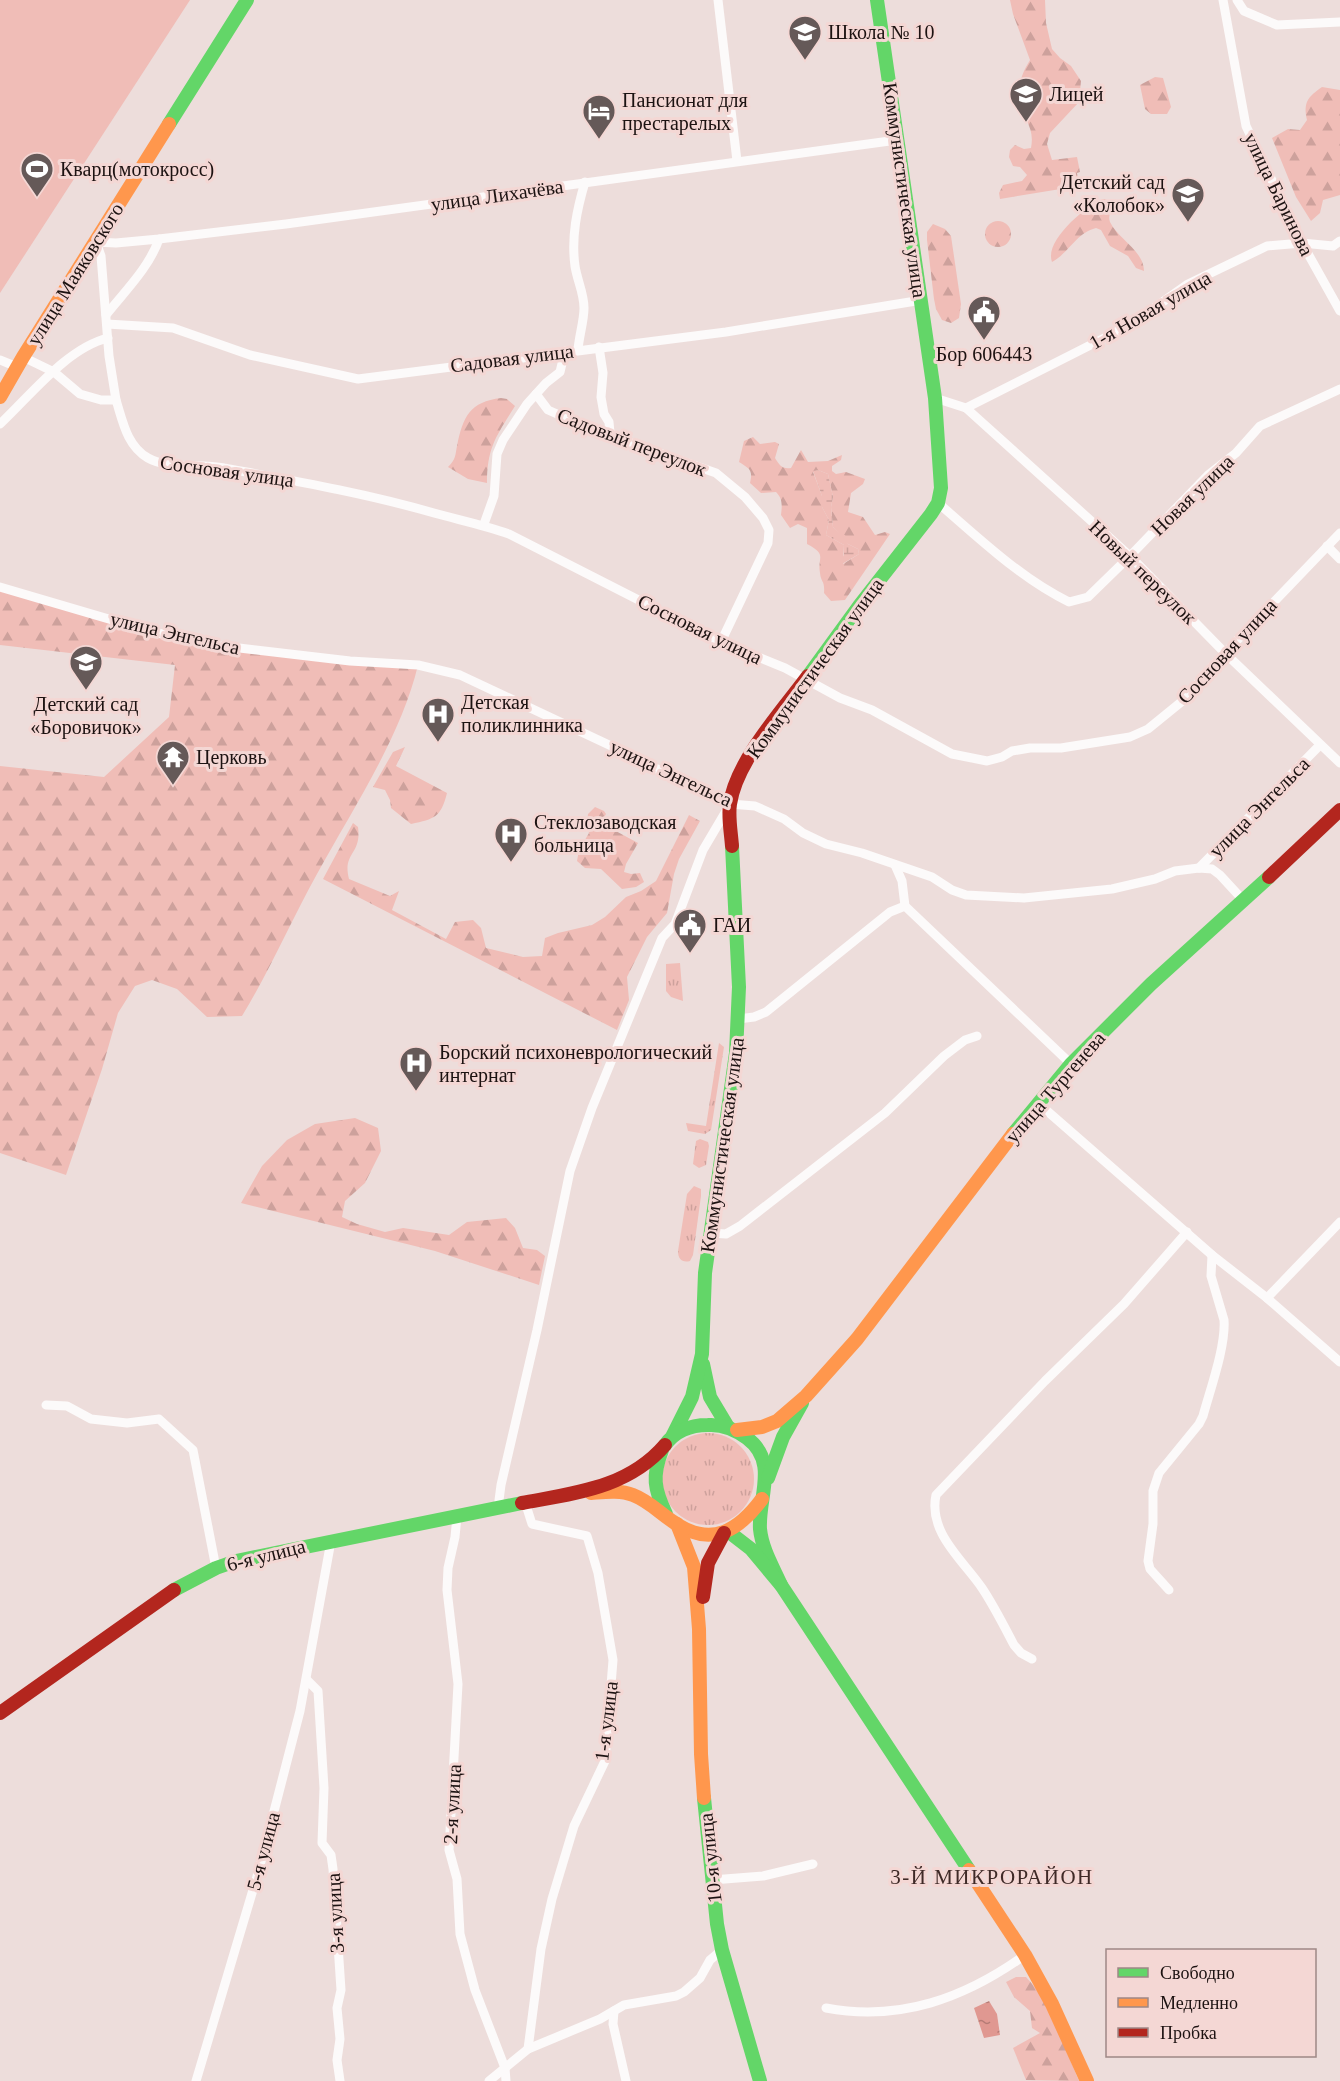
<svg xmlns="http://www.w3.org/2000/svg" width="1340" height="2081" viewBox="0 0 1340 2081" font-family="'Times New Roman',serif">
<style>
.grass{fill:url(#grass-tufts)}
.forest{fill:url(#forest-firs);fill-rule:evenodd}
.wetland{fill:url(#wetland-marsh)}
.park{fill:#f0bdb7}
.water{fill:url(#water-ripples)}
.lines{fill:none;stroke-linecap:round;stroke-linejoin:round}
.street{stroke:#fcfafa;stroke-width:9}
.fast{stroke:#63d668;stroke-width:14}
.slow{stroke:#ff974d;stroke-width:14}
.jam{stroke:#b3261e;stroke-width:14}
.labels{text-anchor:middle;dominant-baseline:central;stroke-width:6;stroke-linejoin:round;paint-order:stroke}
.poi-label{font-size:20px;fill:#1c1211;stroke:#f4d7d4;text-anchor:start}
.street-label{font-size:20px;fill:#1c1211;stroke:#f4d7d4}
.neighbourhood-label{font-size:21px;letter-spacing:1.5px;fill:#3f2a27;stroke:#f4d7d4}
</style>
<defs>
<pattern id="grass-tufts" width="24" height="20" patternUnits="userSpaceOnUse" patternTransform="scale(1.5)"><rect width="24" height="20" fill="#f0bdb7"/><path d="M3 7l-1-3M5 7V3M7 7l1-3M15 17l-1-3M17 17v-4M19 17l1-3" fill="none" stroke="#cda19c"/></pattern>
<pattern id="forest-firs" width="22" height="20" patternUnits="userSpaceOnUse" patternTransform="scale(1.5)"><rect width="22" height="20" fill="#f0bdb7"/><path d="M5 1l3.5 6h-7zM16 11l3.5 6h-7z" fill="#cda19c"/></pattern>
<pattern id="wetland-marsh" width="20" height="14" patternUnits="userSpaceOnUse" patternTransform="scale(1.5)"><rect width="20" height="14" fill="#f0bdb7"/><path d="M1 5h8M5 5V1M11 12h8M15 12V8" fill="none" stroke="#cda19c"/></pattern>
<pattern id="water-ripples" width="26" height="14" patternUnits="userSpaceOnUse" patternTransform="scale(1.5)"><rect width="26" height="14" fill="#e09891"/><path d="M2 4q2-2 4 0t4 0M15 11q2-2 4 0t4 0" fill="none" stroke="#b57b75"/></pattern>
</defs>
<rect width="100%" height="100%" fill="#eddddb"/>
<g class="grass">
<path d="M680 963 683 1001 671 997 666 991V964Z"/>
<path d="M719 1043 724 1047 711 1130 705 1134 688 1131 686 1123 706 1126Z"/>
<path d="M700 1139 708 1142 709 1146 706 1165 699 1168 693 1164 696 1141Z"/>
<path d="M694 1186 701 1189V1196L693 1255 690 1261C682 1263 678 1259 678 1251L687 1194Z"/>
<circle cx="708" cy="1479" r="46"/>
</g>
<g class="forest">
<path d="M1010 0H1045L1046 23 1052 49 1060 58 1071 66 1081 81 1079 102 1050 133 1047 144 1052 160 1077 157 1080 172 1077 173 1079 186 1000 199 999 193 1003 185 1022 181 1027 175 1020 167 1013 166 1009 157 1010 150 1015 145 1024 149 1031 148C1035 127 1024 121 1019 102 1016 88 1023 71 1030 60L1013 14Z"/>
<path d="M1155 77 1163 78 1171 107 1167 114H1151L1145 109 1140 85Z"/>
<path d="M1322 87 1340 90V195L1323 200 1320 213 1311 221 1296 197 1272 138 1288 129 1300 130 1307 120C1303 102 1308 97 1322 87Z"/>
<path d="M1102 199 1111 200 1113 208C1110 212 1108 217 1110 222 1118 239 1144 251 1144 271L1136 268 1128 256 1110 246 1101 230 1096 228C1076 233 1070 252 1052 262 1044 241 1085 207 1102 199Z"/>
<circle cx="998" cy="234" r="13"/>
<path d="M933 224 945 229 951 236 961 304 959 318 951 323 942 320 936 309 934 299 927 240V232Z"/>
<path d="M501 398 507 399 515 406C497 435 487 447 487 483L468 479 448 467C456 459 455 456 457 446 463 416 470 402 501 398Z"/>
<path d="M753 437 760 444 775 442 779 444 775 458C780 466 782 469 791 468L801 450 808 462 828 461 842 455 841 460 832 466V471L836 474 846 472 865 479 863 484 851 493 848 512 863 517 875 535 885 532 890 534 845 600 831 601 824 593C825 580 821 583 820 573 817 557 828 555 807 544V528L798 524 790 528 781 515C782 506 783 499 776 492L761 493 750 483C753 470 750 469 739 462L744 441ZM818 470 828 474 833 497 831 507 833 527 848 544 858 549 859 554 843 564 844 545 826 535 829 520 822 507V496L813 472Z"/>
<path d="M0 587 184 639 418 665C401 737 352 810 317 874 291 921 270 970 242 1016L207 1017 177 989 152 980 135 986 118 1013 102 1069 66 1175 0 1153V766L104 777 169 717 175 665 0 645Z"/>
<path d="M405 747 396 766 447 793C441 817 435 819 411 824L391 808 390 800 385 790 373 787 393 752Z"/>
<path d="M595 807 604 811 606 814 601 823 638 843 626 864 624 872 631 874 640 873 644 882 636 887 622 889 601 869 585 868 577 861 579 850 589 833 587 823 588 814Z"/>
<path d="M689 815 700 821 679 859 674 874 667 913 647 937 627 977 629 1000 617 1030 323 879 353 823 358 827C362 855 342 852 349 879L390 896 399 891 392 910 446 939 455 922 473 920 481 928 486 948 523 957 542 956 545 938 558 933 592 925 605 917 626 897 641 891 656 881Z"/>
<path d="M355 1118 378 1128 381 1151 365 1183 345 1201 342 1217 357 1224 385 1232 403 1228 449 1235 467 1222 506 1218 515 1228 523 1248 537 1250 545 1256 539 1285 435 1251 241 1203 262 1166 287 1140 315 1124Z"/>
<path d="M1016 1977H1026L1043 1996 1079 2081 1026 2080 1013 2048 1040 2033 1032 2028 1030 2011 1014 1997 1006 1982Z"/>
</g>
<path class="wetland" d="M818 470 828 474 833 497 831 507 833 527 840 534 845 535 848 544 858 549 859 554 842 564 841 560 844 555V545L826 535 829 520 822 507V496L813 471Z"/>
<path class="park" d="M0 0H190L0 293Z"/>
<path class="water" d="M989 2001 997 2014 1000 2035 984 2038 974 2008Z"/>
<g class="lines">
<g class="street">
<path d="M718 0 737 161"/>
<path d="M1223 0 1246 126 1302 243 1340 311"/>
<path d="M1237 0 1244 11 1277 25 1340 22"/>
<path d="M106 315C124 292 149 268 159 239"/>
<path d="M107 324 173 328 250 355 358 379 726 332 922 300"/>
<path d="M599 347 603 373 601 397 604 414 609 422 610 433"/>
<path d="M578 350C579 336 584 321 584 308 584 293 577 280 575 266 571 237 577 209 585 182"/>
<path d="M23 357 54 372 80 394 101 400H116C123 422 127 446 148 458 169 470 200 463 224 468 295 481 365 493 434 513 459 520 484 525 509 534L721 642 785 668 840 698 872 710 952 754 987 761 1002 757 1012 751 1030 748H1061L1130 737 1148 729 1191 694 1202 677 1340 533"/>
<path d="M0 360 17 367"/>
<path d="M536 394 548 410 596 431 610 433 634 444 716 473 745 497 763 518 769 530 768 543 721 642"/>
<path d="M935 398 966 408 1130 556 1226 654 1340 763"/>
<path d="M116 400 109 356 101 256 96 242 116 243 159 239 286 224 897 140"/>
<path d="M966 408 1130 325 1188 284 1267 246 1302 243 1333 246 1340 241"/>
<path d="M0 424C31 395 67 348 108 338"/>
<path d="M938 503C979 538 1020 578 1069 602L1088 597 1130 556 1208 475 1236 453 1260 426 1340 389"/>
<path d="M484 524 494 496 497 454 503 440 527 404 546 383 560 372 565 351"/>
<path d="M1327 546 1340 559"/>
<path d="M0 587 153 632 214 645 350 661 418 665 460 675 624 752 704 793 730 804 755 806 784 819 803 833 826 844 862 853 932 877 952 890 966 895 1024 898 1112 889 1155 879 1175 871 1199 868 1212 869 1220 875 1243 900"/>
<path d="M895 865 902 881 905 906 1071 1064"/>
<path d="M1199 868 1320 745"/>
<path d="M738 1019 754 1017 766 1012 890 912 905 906"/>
<path d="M1038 1103 1212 1255 1267 1298 1340 1362"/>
<path d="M711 1233 726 1234 740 1226 885 1113 944 1056 965 1040 977 1036"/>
<path d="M1267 1298 1340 1222"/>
<path d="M46 1405 67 1406 91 1419 127 1423 159 1419 193 1450 216 1568"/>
<path d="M525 1502 532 1524 587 1536 598 1573 613 1660 605 1761 574 1826 552 1899 541 1949 528 2049"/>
<path d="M498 1508 501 1485 537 1330 570 1171 592 1108 662 938 675 924 703 850 729 806"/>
<path d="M457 1516 455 1537 448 1568 447 1590 458 1684 449 1850 457 1879 460 1934 475 1990 505 2068 506 2081"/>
<path d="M1169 1590 1150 1569 1148 1561 1153 1524V1491L1159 1473 1199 1424 1203 1416C1210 1390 1226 1346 1224 1320L1211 1276 1212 1255"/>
<path d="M1032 1659 1021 1653 1014 1645C1004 1626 994 1606 982 1588 963 1560 928 1533 936 1495L1045 1381 1124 1304 1187 1232"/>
<path d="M307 1680 318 1691 324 1788 322 1843 331 1855 333 1869 341 1990 337 2008 340 2039 337 2060 340 2081"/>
<path d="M712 1880 763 1876 813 1864"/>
<path d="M826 2008C900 2022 965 1998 1025 1955"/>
<path d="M614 2011 613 2024 626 2081"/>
<path d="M196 2081 258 1873 300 1711 331 1541"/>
<path d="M489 2081 528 2049 600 2019 624 2005 676 1996 684 1992 700 1978 710 1960 722 1950"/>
</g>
<g class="fast">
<path d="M169 124 247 0"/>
<path d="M808 676 859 606 931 514 938 503 941 488 935 398 877 0"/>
<path d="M1013 1134 1071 1064 1151 984 1269 877"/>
<path d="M703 1364 710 1397 728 1427"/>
<path d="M673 1435 692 1397 702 1354 705 1273 736 1053 739 987 732 846"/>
<path d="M665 1445C675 1431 690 1425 708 1425 722 1424 736 1430 747 1438 779 1462 758 1497 760 1529 762 1549 773 1567 781 1585"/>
<path d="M662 1450C652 1476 654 1489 666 1514"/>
<path d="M768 1478 783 1437 802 1403"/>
<path d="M729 1532 751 1549 781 1585 969 1870"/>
<path d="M174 1590 216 1568 236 1561 522 1503"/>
<path d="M704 1798 717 1924 722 1950 760 2081"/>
</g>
<g class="slow">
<path d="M0 397 23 357 169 124"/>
<path d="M737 1430 762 1427 777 1421 806 1396 857 1339 1013 1134"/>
<path d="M591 1493C605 1492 620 1490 633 1495 649 1501 661 1514 675 1523 712 1548 739 1530 762 1499"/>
<path d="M677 1524 694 1567 699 1629 701 1754 704 1798"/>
<path d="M969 1870 1025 1955 1052 2004 1087 2081"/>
</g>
<g class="jam">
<path d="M732 846C731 832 728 817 730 804 736 761 783 710 808 676"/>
<path d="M1269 877 1340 810"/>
<path d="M522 1503C575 1493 628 1488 665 1445"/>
<path d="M703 1597 708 1563 724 1533"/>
<path d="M0 1713 174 1590"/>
</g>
</g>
<defs>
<g id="school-pin" transform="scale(1.725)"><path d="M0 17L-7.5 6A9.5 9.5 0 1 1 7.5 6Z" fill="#655958" stroke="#f4d7d4"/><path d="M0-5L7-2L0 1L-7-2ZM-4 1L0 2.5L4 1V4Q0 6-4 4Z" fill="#fff"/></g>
<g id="hotel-pin" transform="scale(1.725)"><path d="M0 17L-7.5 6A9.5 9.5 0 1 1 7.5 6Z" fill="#655958" stroke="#f4d7d4"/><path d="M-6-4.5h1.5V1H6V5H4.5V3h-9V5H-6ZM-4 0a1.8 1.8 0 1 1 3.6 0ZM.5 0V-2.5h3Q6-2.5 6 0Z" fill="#fff"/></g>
<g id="stadium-pin" transform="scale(1.725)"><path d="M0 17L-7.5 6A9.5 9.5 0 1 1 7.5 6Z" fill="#655958" stroke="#f4d7d4"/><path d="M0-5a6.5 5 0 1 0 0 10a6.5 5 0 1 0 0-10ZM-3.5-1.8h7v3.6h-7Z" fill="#fff"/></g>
<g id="civic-pin" transform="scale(1.725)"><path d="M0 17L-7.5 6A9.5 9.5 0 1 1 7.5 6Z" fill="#655958" stroke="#f4d7d4"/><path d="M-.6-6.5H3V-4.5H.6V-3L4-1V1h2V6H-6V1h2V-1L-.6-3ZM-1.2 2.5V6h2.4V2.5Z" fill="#fff"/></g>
<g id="hospital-pin" transform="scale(1.725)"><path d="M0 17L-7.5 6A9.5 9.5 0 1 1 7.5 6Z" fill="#655958" stroke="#f4d7d4"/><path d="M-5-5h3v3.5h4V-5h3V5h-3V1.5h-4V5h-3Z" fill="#fff"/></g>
<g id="temple-pin" transform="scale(1.725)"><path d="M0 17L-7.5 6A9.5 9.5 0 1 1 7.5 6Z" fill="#655958" stroke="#f4d7d4"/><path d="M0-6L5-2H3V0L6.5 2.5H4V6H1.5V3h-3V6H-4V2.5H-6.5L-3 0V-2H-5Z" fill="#fff"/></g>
</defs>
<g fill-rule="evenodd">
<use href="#school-pin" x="805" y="32"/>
<use href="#school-pin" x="1026" y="94"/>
<use href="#hotel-pin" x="599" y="111"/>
<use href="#stadium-pin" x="37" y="169"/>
<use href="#school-pin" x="1188" y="194"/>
<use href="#civic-pin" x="984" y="312"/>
<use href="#school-pin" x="86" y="662"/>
<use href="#hospital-pin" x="438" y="714"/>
<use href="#temple-pin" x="173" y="757"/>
<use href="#hospital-pin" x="511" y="834"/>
<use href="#civic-pin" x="690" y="925"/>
<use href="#hospital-pin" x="416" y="1063"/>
</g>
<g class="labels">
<g class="poi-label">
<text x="828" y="32">Школа № 10</text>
<text x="1049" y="94">Лицей</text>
<text x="622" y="100">Пансионат для<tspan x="622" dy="23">престарелых</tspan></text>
<text x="60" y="169">Кварц(мотокросс)</text>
<text x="1165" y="182" text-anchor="end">Детский сад<tspan x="1165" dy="23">«Колобок»</tspan></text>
<text x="984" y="354" text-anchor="middle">Бор 606443</text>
<text x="461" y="702">Детская<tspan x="461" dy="23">поликлинника</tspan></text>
<text x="86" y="704" text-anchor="middle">Детский сад<tspan x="86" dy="23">«Боровичок»</tspan></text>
<text x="196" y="757">Церковь</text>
<text x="534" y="822">Стеклозаводская<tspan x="534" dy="23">больница</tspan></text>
<text x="713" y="925">ГАИ</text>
<text x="439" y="1052">Борский психоневрологический<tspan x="439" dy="23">интернат</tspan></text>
</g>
<g class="street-label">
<text transform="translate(905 190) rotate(82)">Коммунистическая улица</text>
<text transform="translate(1279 194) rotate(64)">улица Баринова</text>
<text transform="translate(497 195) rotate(-8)">улица Лихачёва</text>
<text transform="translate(75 274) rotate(-58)">улица Маяковского</text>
<text transform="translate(1150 310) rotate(-30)">1-я Новая улица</text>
<text transform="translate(512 358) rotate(-7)">Садовая улица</text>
<text transform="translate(632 442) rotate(21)">Садовый переулок</text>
<text transform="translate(227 471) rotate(8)">Сосновая улица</text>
<text transform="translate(1192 495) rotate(-44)">Новая улица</text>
<text transform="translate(1143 572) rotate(44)">Новый переулок</text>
<text transform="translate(700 629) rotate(26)">Сосновая улица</text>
<text transform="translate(175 633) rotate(13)">улица Энгельса</text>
<text transform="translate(1227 651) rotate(-47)">Сосновая улица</text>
<text transform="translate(815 668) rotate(-54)">Коммунистическая улица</text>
<text transform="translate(671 773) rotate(25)">улица Энгельса</text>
<text transform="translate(1259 807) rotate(-45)">улица Энгельса</text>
<text transform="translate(1055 1087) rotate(-49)">улица Тургенева</text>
<text transform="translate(722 1145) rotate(-82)">Коммунистическая улица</text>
<text transform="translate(266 1555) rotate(-14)">6-я улица</text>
<text transform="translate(606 1721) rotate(-83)">1-я улица</text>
<text transform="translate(452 1804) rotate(-87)">2-я улица</text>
<text transform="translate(263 1851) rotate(-75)">5-я улица</text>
<text transform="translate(710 1858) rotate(-96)">10-я улица</text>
<text transform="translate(335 1913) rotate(-93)">3-я улица</text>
</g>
<g class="neighbourhood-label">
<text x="992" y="1877">3-Й МИКРОРАЙОН</text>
</g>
</g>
<rect x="1106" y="1949" width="210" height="108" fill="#f4d7d4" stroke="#9e8886" stroke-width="1.5"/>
<rect x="1118" y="1968" width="30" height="9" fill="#63d668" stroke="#9e8886" stroke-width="1.5"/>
<text x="1160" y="1979" font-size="18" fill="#1c1211">Свободно</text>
<rect x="1118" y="1998" width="30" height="9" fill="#ff974d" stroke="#9e8886" stroke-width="1.5"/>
<text x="1160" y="2009" font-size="18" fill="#1c1211">Медленно</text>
<rect x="1118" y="2028" width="30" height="9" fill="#b3261e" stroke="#9e8886" stroke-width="1.5"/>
<text x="1160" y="2039" font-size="18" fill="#1c1211">Пробка</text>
</svg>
